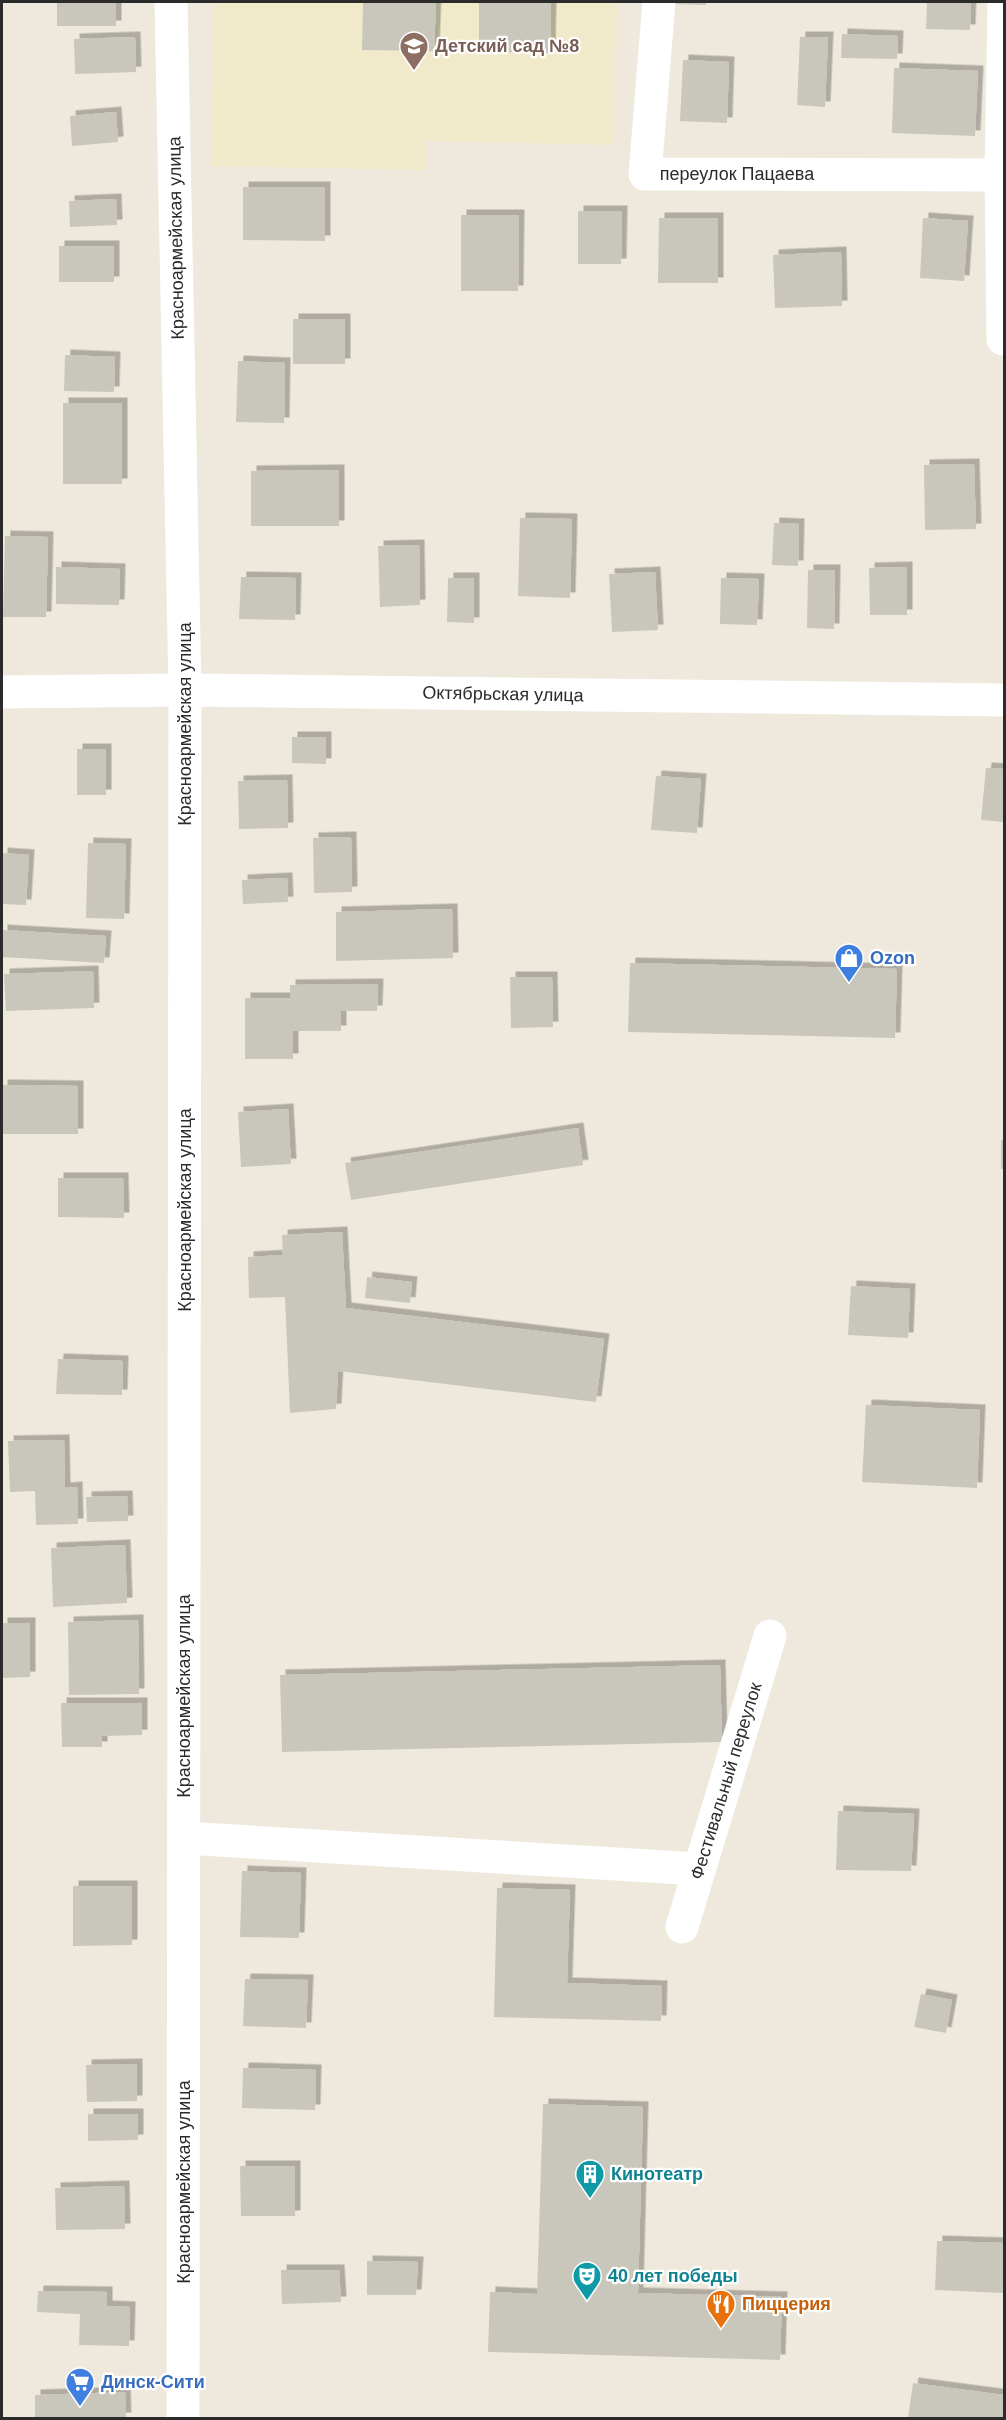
<svg xmlns="http://www.w3.org/2000/svg" width="1006" height="2420" viewBox="0 0 1006 2420" font-family="Helvetica,sans-serif">
<style>
.education{fill:#f1eaca}
.building{fill:#c9c7bb;filter:url(#shadow)}
.lines{fill:none;stroke-linecap:round;stroke-linejoin:round}
.street{stroke:#fff;stroke-width:33}
.labels{text-anchor:middle;dominant-baseline:central;stroke-width:4.5;stroke-linejoin:round;paint-order:stroke}
.education-label{font-size:18px;font-weight:bold;fill:#785e54;stroke:#fff;text-anchor:start}
.street-label{font-size:18px;fill:#2b2b2b;stroke:#fff}
.shop-label{font-size:18px;font-weight:bold;fill:#366cbe;stroke:#fff;text-anchor:start}
.culture-label{font-size:18px;font-weight:bold;fill:#0d838f;stroke:#fff;text-anchor:start}
.food-label{font-size:18px;font-weight:bold;fill:#c56008;stroke:#fff;text-anchor:start}
</style>
<defs>
<filter id="shadow"><feDropShadow dx="5.5" dy="-5.5" stdDeviation="0" flood-color="#0004"/></filter>
</defs>
<rect width="100%" height="100%" fill="#eee9dc"/>
<path class="education" d="M214 2H617L614 145 426 141V170L211 166Z"/>
<g class="building">
<rect x="57" y="2" width="59" height="24"/>
<path d="M363 2H436L434 51 362 50Z"/>
<path d="M479 2H551L550 53 479 52Z"/>
<path d="M674 2H706V5L673 4Z"/>
<path d="M927 2H971L970 30 926 29Z"/>
<path d="M842 34 898 36 897 59 841 58Z"/>
<path d="M135 37 136 72 75 74 74 39Z"/>
<path d="M800 37H828L825 107 797 105Z"/>
<path d="M683 60 729 62 727 123 680 121Z"/>
<path d="M894 68 978 71 975 136 892 133Z"/>
<path d="M116 112 118 142 72 146 70 116Z"/>
<path d="M243 187H325V241L243 240Z"/>
<path d="M116 199 117 225 70 227 69 201Z"/>
<path d="M578 211H622L621 264H578Z"/>
<path d="M461 215H519L518 291H461Z"/>
<path d="M659 218H718V283H658Z"/>
<path d="M923 218 968 221 964 281 920 278Z"/>
<rect x="59" y="246" width="55" height="36"/>
<path d="M841 252 842 306 775 308 773 255Z"/>
<rect x="293" y="319" width="52" height="45"/>
<path d="M65 355 115 357 114 392 64 391Z"/>
<path d="M238 361 285 363 284 423 236 422Z"/>
<rect x="63" y="403" width="59" height="81"/>
<path d="M974 464 976 529 925 530 924 465Z"/>
<path d="M339 470V526H251V471Z"/>
<path d="M520 518 572 519 570 598 518 596Z"/>
<path d="M774 523 799 524 798 566 772 565Z"/>
<path d="M5 536 48 537 46 617H3Z"/>
<path d="M419 545 420 605 380 607 378 546Z"/>
<path d="M56 567 120 569 119 605 56 604Z"/>
<path d="M907 567V615H870L869 568Z"/>
<path d="M808 570H835L834 629 807 628Z"/>
<path d="M655 572 658 630 612 632 609 574Z"/>
<path d="M241 577 296 578 295 620 239 619Z"/>
<path d="M448 578H474V623L447 622Z"/>
<path d="M721 578 759 579 757 625 720 624Z"/>
<path d="M292 737H326V764L292 763Z"/>
<rect x="77" y="749" width="29" height="46"/>
<path d="M986 768 1004 769V822L981 820Z"/>
<path d="M656 776 701 779 697 833 651 830Z"/>
<path d="M287 780 288 828 239 829 238 781Z"/>
<path d="M351 837 352 892 314 893 313 838Z"/>
<path d="M88 843 126 844 124 919 86 918Z"/>
<path d="M2 853 29 855 26 905 2 904Z"/>
<path d="M287 878 288 902 243 904 242 880Z"/>
<path d="M452 909 453 958 336 961V912Z"/>
<path d="M2 930 106 936 104 963 2 957Z"/>
<path d="M630 963 897 969 895 1038 628 1032Z"/>
<path d="M93 971 94 1008 6 1011 4 974Z"/>
<path d="M510 977H552L553 1027 511 1028Z"/>
<path d="M378 984 377 1011H341V1031H293V1059H245V998H290V985Z"/>
<path d="M2 1085 78 1086V1134H2Z"/>
<path d="M288 1109 291 1164 241 1167 238 1112Z"/>
<path d="M578 1128 583 1165 351 1200 345 1163Z"/>
<rect x="1001" y="1140" width="3" height="29"/>
<path d="M58 1178H123L124 1218 58 1217Z"/>
<path d="M342 1232 346 1308 604 1339 596 1402 338 1371 336 1409 290 1413 285 1297 249 1298 248 1257 283 1255 282 1235Z"/>
<path d="M367 1277 412 1282 410 1303 365 1298Z"/>
<path d="M851 1286 910 1289 908 1338 848 1335Z"/>
<path d="M58 1359 123 1361 122 1395 56 1394Z"/>
<path d="M866 1405 980 1410 977 1488 862 1482Z"/>
<path d="M64 1440 65 1488 77 1487 78 1524 36 1525 35 1491 10 1492 8 1441Z"/>
<path d="M127 1496 128 1521 87 1522 86 1497Z"/>
<path d="M125 1545 127 1603 53 1607 51 1548Z"/>
<path d="M138 1620 139 1694 69 1695 68 1622Z"/>
<path d="M2 1623H30V1677L2 1678Z"/>
<path d="M720 1665 722 1742 282 1752 280 1675Z"/>
<path d="M61 1703H142V1735L102 1736V1747H62Z"/>
<path d="M838 1811 914 1814 911 1871 836 1870Z"/>
<path d="M242 1871 301 1873 299 1938 240 1937Z"/>
<path d="M73 1886H132V1945L73 1946Z"/>
<path d="M497 1888 570 1890 567 1983 662 1986 661 2021 494 2017Z"/>
<path d="M245 1979 308 1980 306 2028 243 2026Z"/>
<path d="M921 1994 952 2000 946 2033 914 2027Z"/>
<path d="M137 2064V2101L87 2102 86 2065Z"/>
<path d="M243 2068 316 2070 315 2110 242 2108Z"/>
<path d="M543 2104 643 2107 638 2293 782 2297 780 2360 488 2352 490 2292 537 2294Z"/>
<path d="M88 2114H138V2140L88 2141Z"/>
<path d="M240 2166H295V2216H241Z"/>
<path d="M124 2186 125 2229 56 2230 55 2188Z"/>
<path d="M937 2241 1004 2243V2293L935 2290Z"/>
<path d="M367 2261 418 2262 416 2295H367Z"/>
<path d="M281 2270H339L341 2302 282 2304Z"/>
<path d="M38 2291 107 2292V2306L130 2307 129 2346 79 2345 80 2314 37 2312Z"/>
<path d="M913 2383 1004 2395V2418H908Z"/>
<path d="M125 2392 126 2418H35V2395Z"/>
</g>
<g class="lines">
<g class="street">
<path d="M171 2 185 690 183 2418"/>
<path d="M659 2 645 174 1001 175"/>
<path d="M1004 2 1001 175 1003 339H1004"/>
<path d="M2 692 185 690 1004 700"/>
<path d="M184 1838 699 1869"/>
<path d="M682 1927 770 1636"/>
</g>
</g>
<defs>
<g id="school-pin" transform="scale(1.5)"><path d="M0 17L-7.5 6A9.5 9.5 0 1 1 7.5 6Z" fill="#8d6e63" stroke="#fff"/><path d="M0-5L7-2L0 1L-7-2ZM-4 1L0 2.5L4 1V4Q0 6-4 4Z" fill="#fff"/></g>
<g id="shop-pin" transform="scale(1.5)"><path d="M0 17L-7.5 6A9.5 9.5 0 1 1 7.5 6Z" fill="#3f7fe0" stroke="#fff"/><path d="M-5-2.5h2.3a2.7 3.5 0 0 1 5.4 0H5L5.5 6h-11ZM-1.5-2.5h3a1.5 2.3 0 0 0-3 0Z" fill="#fff"/></g>
<g id="building-pin" transform="scale(1.5)"><path d="M0 17L-7.5 6A9.5 9.5 0 1 1 7.5 6Z" fill="#0f9aa8" stroke="#fff"/><path d="M-4-6H4V6H1V3H-1V6H-4ZM-2.5-4.3h1.7v1.8h-1.7ZM.8-4.3h1.7v1.8H.8ZM-2.5-1h1.7V.8h-1.7ZM.8-1h1.7V.8H.8Z" fill="#fff"/></g>
<g id="theatre-pin" transform="scale(1.5)"><path d="M0 17L-7.5 6A9.5 9.5 0 1 1 7.5 6Z" fill="#0f9aa8" stroke="#fff"/><path d="M-5-5.5Q0-4 5-5.5V0Q5 5 0 6Q-5 5-5 0ZM-3.3-2.5H-1v1.5H-3.3ZM1-2.5H3.3v1.5H1ZM-2.8 1Q0 5.5 2.8 1Z" fill="#fff"/></g>
<g id="restaurant-pin" transform="scale(1.5)"><path d="M0 17L-7.5 6A9.5 9.5 0 1 1 7.5 6Z" fill="#e8710a" stroke="#fff"/><path d="M-5-6h1v4h1v-4h1v4h1v-4h1v5L-1.5 .5V6h-2V.5L-5-1ZM5-6V6H3V1.5H1.5Q1.5-4 5-6Z" fill="#fff"/></g>
<g id="supermarket-pin" transform="scale(1.5)"><path d="M0 17L-7.5 6A9.5 9.5 0 1 1 7.5 6Z" fill="#3f7fe0" stroke="#fff"/><path d="M-6-5.5h2.5l.6 2H6L4.5 2H-2.5L-4.4-4H-6ZM-1.5 3.2a1.3 1.3 0 1 0 .1 0ZM3 3.2a1.3 1.3 0 1 0 .1 0Z" fill="#fff"/></g>
</defs>
<g fill-rule="evenodd">
<use href="#school-pin" x="414" y="46"/>
<use href="#shop-pin" x="849" y="958"/>
<use href="#building-pin" x="590" y="2174"/>
<use href="#theatre-pin" x="587" y="2276"/>
<use href="#restaurant-pin" x="721" y="2304"/>
<use href="#supermarket-pin" x="80" y="2382"/>
</g>
<g class="labels">
<g class="education-label">
<text x="435" y="46">Детский сад №8</text>
</g>
<g class="street-label">
<text x="737" y="174">переулок Пацаева</text>
<text transform="translate(176 238) rotate(-91)">Красноармейская улица</text>
<text transform="translate(503 694) rotate(1)">Октябрьская улица</text>
<text transform="translate(185 724) rotate(-90)">Красноармейская улица</text>
<text transform="translate(185 1210) rotate(-90)">Красноармейская улица</text>
<text transform="translate(184 1696) rotate(-90)">Красноармейская улица</text>
<text transform="translate(726 1781) rotate(-73)">Фестивальный переулок</text>
<text transform="translate(184 2182) rotate(-90)">Красноармейская улица</text>
</g>
<g class="shop-label">
<text x="870" y="958">Ozon</text>
<text x="101" y="2382">Динск-Сити</text>
</g>
<g class="culture-label">
<text x="611" y="2174">Кинотеатр</text>
<text x="608" y="2276">40 лет победы</text>
</g>
<g class="food-label">
<text x="742" y="2304">Пиццерия</text>
</g>
</g>
<rect width="1006" height="2420" fill="none" stroke="#2b2b2b" stroke-width="6"/>
</svg>
